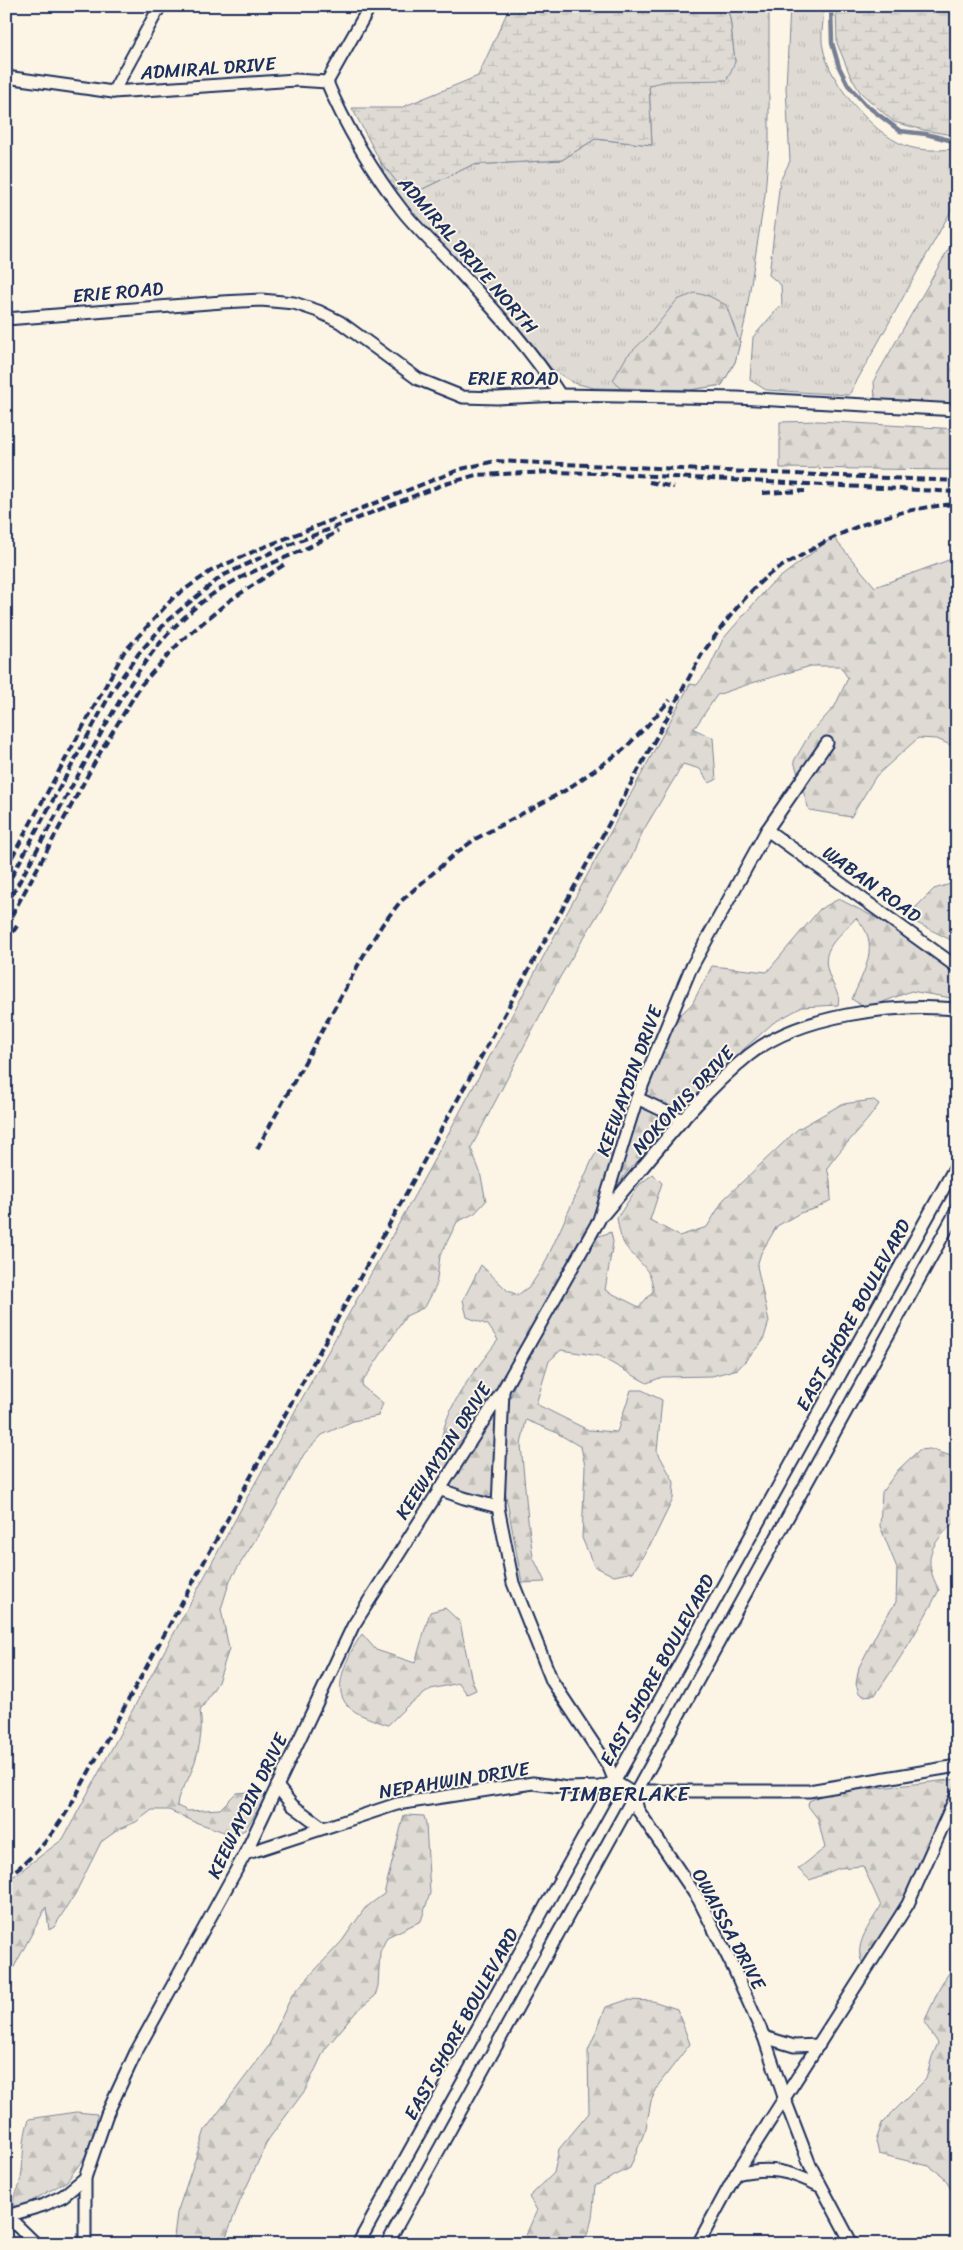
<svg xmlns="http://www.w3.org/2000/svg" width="963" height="2250" viewBox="0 0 963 2250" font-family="Sriracha,sans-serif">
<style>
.grass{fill:url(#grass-tufts);stroke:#7d8599}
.forest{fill:url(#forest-firs);stroke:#7d8599}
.wetland{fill:url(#wetland-marsh);stroke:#7d8599}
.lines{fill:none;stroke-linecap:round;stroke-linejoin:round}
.stream{stroke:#767f94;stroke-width:4.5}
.minor-casing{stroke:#1b2f5e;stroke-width:15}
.minor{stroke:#fcf5e5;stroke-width:11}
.rail{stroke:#1b2f5e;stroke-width:4;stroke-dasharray:8 4;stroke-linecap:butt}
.labels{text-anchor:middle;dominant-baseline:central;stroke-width:4;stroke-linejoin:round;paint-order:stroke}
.street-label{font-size:19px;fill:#1b2f5e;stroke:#fcf5e5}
.quarter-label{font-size:21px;letter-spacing:1px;fill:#1b2f5e;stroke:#fcf5e5}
</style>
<defs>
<pattern id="grass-tufts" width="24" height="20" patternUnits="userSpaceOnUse" patternTransform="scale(1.25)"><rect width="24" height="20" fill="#dfdbd4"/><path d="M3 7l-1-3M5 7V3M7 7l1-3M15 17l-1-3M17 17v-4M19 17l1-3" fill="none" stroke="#bfbcb8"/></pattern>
<pattern id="forest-firs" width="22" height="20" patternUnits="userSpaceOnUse" patternTransform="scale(1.25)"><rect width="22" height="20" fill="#dfdbd4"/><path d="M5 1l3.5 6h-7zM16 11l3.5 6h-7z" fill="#bfbcb8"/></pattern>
<pattern id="wetland-marsh" width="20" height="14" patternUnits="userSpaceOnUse" patternTransform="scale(1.25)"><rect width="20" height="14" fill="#dfdbd4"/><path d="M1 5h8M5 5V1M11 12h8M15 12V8" fill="none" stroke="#bfbcb8"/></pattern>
</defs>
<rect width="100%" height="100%" fill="#fcf5e5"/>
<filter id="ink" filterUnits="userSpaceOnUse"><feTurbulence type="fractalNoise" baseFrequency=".02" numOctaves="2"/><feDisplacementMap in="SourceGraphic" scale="10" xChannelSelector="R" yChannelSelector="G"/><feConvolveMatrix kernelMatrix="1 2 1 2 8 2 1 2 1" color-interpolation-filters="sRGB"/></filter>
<g filter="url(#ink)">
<g class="grass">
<path d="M726 6H769V142L765 195 745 321 735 362 722 385 690 390 594 388 574 383 553 370 406 208 386 179 380 161 408 196 472 165 562 160 595 139 652 145 649 85 735 62 730 18Z"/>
<path d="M790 6H824C824 19 820 36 823 48 829 82 872 133 904 145 920 152 940 150 957 149V200L849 395 766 390 750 380 753 337 782 304 781 285 769 275 780 181 790 161 786 88Z"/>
</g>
<g class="forest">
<path d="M957 234V405L875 401 874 380Z"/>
<path d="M695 293 709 296 726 305 740 343 735 362 722 385 690 390 620 388 613 380 627 356 649 335 677 300Z"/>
<path d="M819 421 957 429V470L780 468V422Z"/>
<path d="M833 537 875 587 957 557V748L937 739 918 738 876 776 851 817 809 810 794 761 809 735 835 706 848 678 840 666H811L752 683 717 695 694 729 713 738 716 780 709 783 700 769 683 764 643 831 629 863 560 977 471 1148 480 1172 486 1201 475 1213 457 1222 440 1256 436 1286 425 1307 406 1316 362 1383 363 1387 383 1403 378 1416 353 1421 322 1435 304 1454 274 1510 230 1580 221 1609 229 1649 218 1682 200 1711C204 1732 198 1757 189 1777 184 1789 178 1791 177 1806L188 1811 220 1809 236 1793 249 1792 267 1795 245 1830 233 1835 195 1822 169 1810H152L136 1822 119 1829 101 1842 75 1894 54 1927 49 1930 46 1907 6 1982V1882L63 1839 248 1496 434 1160 690 684 697 685 709 669 723 639 770 585Z"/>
<path d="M957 882V943L917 923 907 916 934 889Z"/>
<path d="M839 899 880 920 957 972V999L911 991 878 1004 862 1006 852 999C864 971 882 943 856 918 834 942 816 951 833 984 837 993 840 995 838 1005L802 1007 773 1023 706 1083 662 1140 630 1168 584 1232 514 1357 499 1407 496 1499 488 1500 450 1487C447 1479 440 1468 440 1459 438 1413 472 1375 498 1340L488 1325 467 1317 463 1300 481 1265 508 1291 518 1295 531 1285 544 1265 593 1158 616 1122 660 1033 692 1004 712 966 767 972 820 909Z"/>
<path d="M874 1100 879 1104C864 1127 843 1145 827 1168L830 1180 831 1200 817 1208 800 1213 777 1226 761 1253 757 1266 769 1321 763 1341 738 1369 712 1376 662 1377 647 1383 599 1356 561 1350 549 1361 536 1404 588 1430 617 1432 631 1390H642L662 1400 657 1451 674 1482 673 1499 653 1540 633 1572 614 1576 594 1566 582 1538 585 1466 581 1447 555 1432 526 1420 521 1445 528 1520 533 1557 545 1582 522 1583 505 1490 509 1401 524 1358 596 1237 611 1232 613 1242 605 1290 639 1307 653 1291C653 1270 638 1262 627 1248 620 1240 619 1228 617 1218L639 1185 653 1174 662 1183 650 1220 679 1236 707 1227 724 1199 798 1129 842 1104Z"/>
<path d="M930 1449 957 1458V1520C931 1544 921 1557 939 1590 920 1627 899 1661 875 1695L863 1696 859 1693 856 1684 859 1667 881 1625 896 1602 897 1568 880 1526 882 1492 898 1470 919 1450Z"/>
<path d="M445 1608 460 1622 471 1677 476 1690 467 1694 459 1683 431 1689 407 1706 388 1725C360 1715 332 1709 343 1672 348 1657 353 1647 362 1634L376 1650 415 1663 430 1612Z"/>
<path d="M957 1779 904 1904 869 1958 862 1962C853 1945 872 1921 881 1906L863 1866 839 1868 810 1880 798 1869 825 1848 818 1819 808 1806 809 1801 842 1786 867 1789 889 1787Z"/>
<path d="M404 1815 424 1816 426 1824 430 1893 421 1921 387 1937 380 1952 378 1986 375 1996 356 2012 325 2049 306 2089 268 2140 240 2201 223 2244H173L177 2213 205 2130 268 2047 292 1995 342 1941 365 1908 384 1894Z"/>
<path d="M957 1962V2199L943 2176 929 2166 879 2154 876 2141 882 2123 926 2079 932 2057 938 2043 924 2022 942 1983Z"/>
<path d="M627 2000 653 2001 677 2009 690 2044 659 2084 651 2101 646 2128 630 2168 595 2186C593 2203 594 2232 580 2244H522L537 2210 529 2197 554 2173 559 2149 589 2113 588 2051 606 2007Z"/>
<path d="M76 2112 97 2114 96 2135 89 2151 67 2181 23 2206H13C13 2193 20 2190 21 2179 24 2158 22 2140 29 2119Z"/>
</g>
<g class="wetland">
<path d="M510 6H726L730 18 735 62 727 80 667 81 649 85 652 145 595 139 562 160 472 165 408 196 380 161 352 108H400L478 76Z"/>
<path d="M836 6H957V136L924 130 894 122 860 92 850 75 837 43Z"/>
</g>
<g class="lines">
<path class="stream" d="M831 6 832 43 839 67 848 85 866 105 900 131 926 134 957 142"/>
<g class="minor-casing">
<g id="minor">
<path d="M6 77 113 92 296 80 327 82"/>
<path d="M327 82C344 124 374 174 402 210 414 225 429 240 443 254 483 298 529 345 560 395"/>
<path d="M327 82 370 6"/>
<path d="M113 92 160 6"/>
<path d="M6 319 222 302 261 300 294 303 318 311 340 322 418 379 463 397 497 398 560 395 737 398 957 410"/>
<path d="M767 830 957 967"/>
<path d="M637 1098 683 1120"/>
<path d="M603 1215C648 1162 695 1098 749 1055 799 1015 894 1003 957 1009"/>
<path d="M503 1391 498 1507 513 1583 552 1681 609 1767 615 1782 634 1794 638 1810 699 1900 734 1969 764 2037 785 2100 810 2165 852 2244"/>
<path d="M439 1489 464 1498 498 1507"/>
<path d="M277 1786 292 1805 323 1828"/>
<path d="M634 1794 647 1791H809L957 1766"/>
<path d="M245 1854 397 1804 533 1783 568 1788 600 1787 615 1782"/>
<path d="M764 2037 794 2046 819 2045"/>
<path d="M736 2174C770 2166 790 2171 820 2186"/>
<path d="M6 2215 36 2244"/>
<path d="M7 2216 44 2205 63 2196 85 2178"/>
<path d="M85 2244V2178L107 2114 136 2052 245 1854 353 1626 503 1390 599 1220 637 1098 690 970 767 830 827 743"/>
<path d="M358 2244 957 1164"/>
<path d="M387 2244 957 1210"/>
<path d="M698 2244 736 2174 908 1904 957 1794"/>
</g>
</g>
<use href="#minor" class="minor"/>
<g class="rail">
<path d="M649 482 674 487"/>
<path d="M763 493 805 491"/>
<path d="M6 868 124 652 174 597 211 571 259 549 461 469 495 461 957 481"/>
<path d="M6 887 112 691 139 653 169 619 222 576 279 549 442 485 476 475 551 472 597 473 957 492"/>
<path d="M6 906C31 861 56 815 81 770 116 706 149 640 210 596 249 568 297 557 338 531"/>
<path d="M6 926 102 749 141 685 181 641 229 601 285 564"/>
<path d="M6 942 17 926"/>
<path d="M257 1149 362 958 382 925 400 902 456 853 477 838 566 790 623 750 646 727 670 700"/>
<path d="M6 1877C34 1858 50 1838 68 1810L702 654C720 629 743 597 766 577 775 569 788 563 799 557 848 526 898 508 957 504"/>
</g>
</g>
</g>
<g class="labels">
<g class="street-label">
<text transform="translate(208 68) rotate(-4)">ADMIRAL DRIVE</text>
<text transform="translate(468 255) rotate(49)">ADMIRAL DRIVE NORTH</text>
<text transform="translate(118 292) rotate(-5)">ERIE ROAD</text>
<text x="513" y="378">ERIE ROAD</text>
<text transform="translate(872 884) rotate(36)">WABAN ROAD</text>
<text transform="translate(629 1081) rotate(-70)">KEEWAYDIN DRIVE</text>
<text transform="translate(683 1100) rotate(-47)">NOKOMIS DRIVE</text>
<text transform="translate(853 1315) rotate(-61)">EAST SHORE BOULEVARD</text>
<text transform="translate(443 1451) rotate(-57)">KEEWAYDIN DRIVE</text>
<text transform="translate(657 1670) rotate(-61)">EAST SHORE BOULEVARD</text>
<text transform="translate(454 1780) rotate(-9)">NEPAHWIN DRIVE</text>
<text transform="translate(247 1806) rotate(-64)">KEEWAYDIN DRIVE</text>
<text transform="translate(729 1929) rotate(62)">OWAISSA DRIVE</text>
<text transform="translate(461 2024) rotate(-61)">EAST SHORE BOULEVARD</text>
</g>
<g class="quarter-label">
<text x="624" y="1794">TIMBERLAKE</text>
</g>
</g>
<rect width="963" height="2250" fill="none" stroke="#fcf5e5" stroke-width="25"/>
<rect x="12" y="12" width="938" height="2225" fill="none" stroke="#1b2f5e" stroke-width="2" filter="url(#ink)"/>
</svg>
